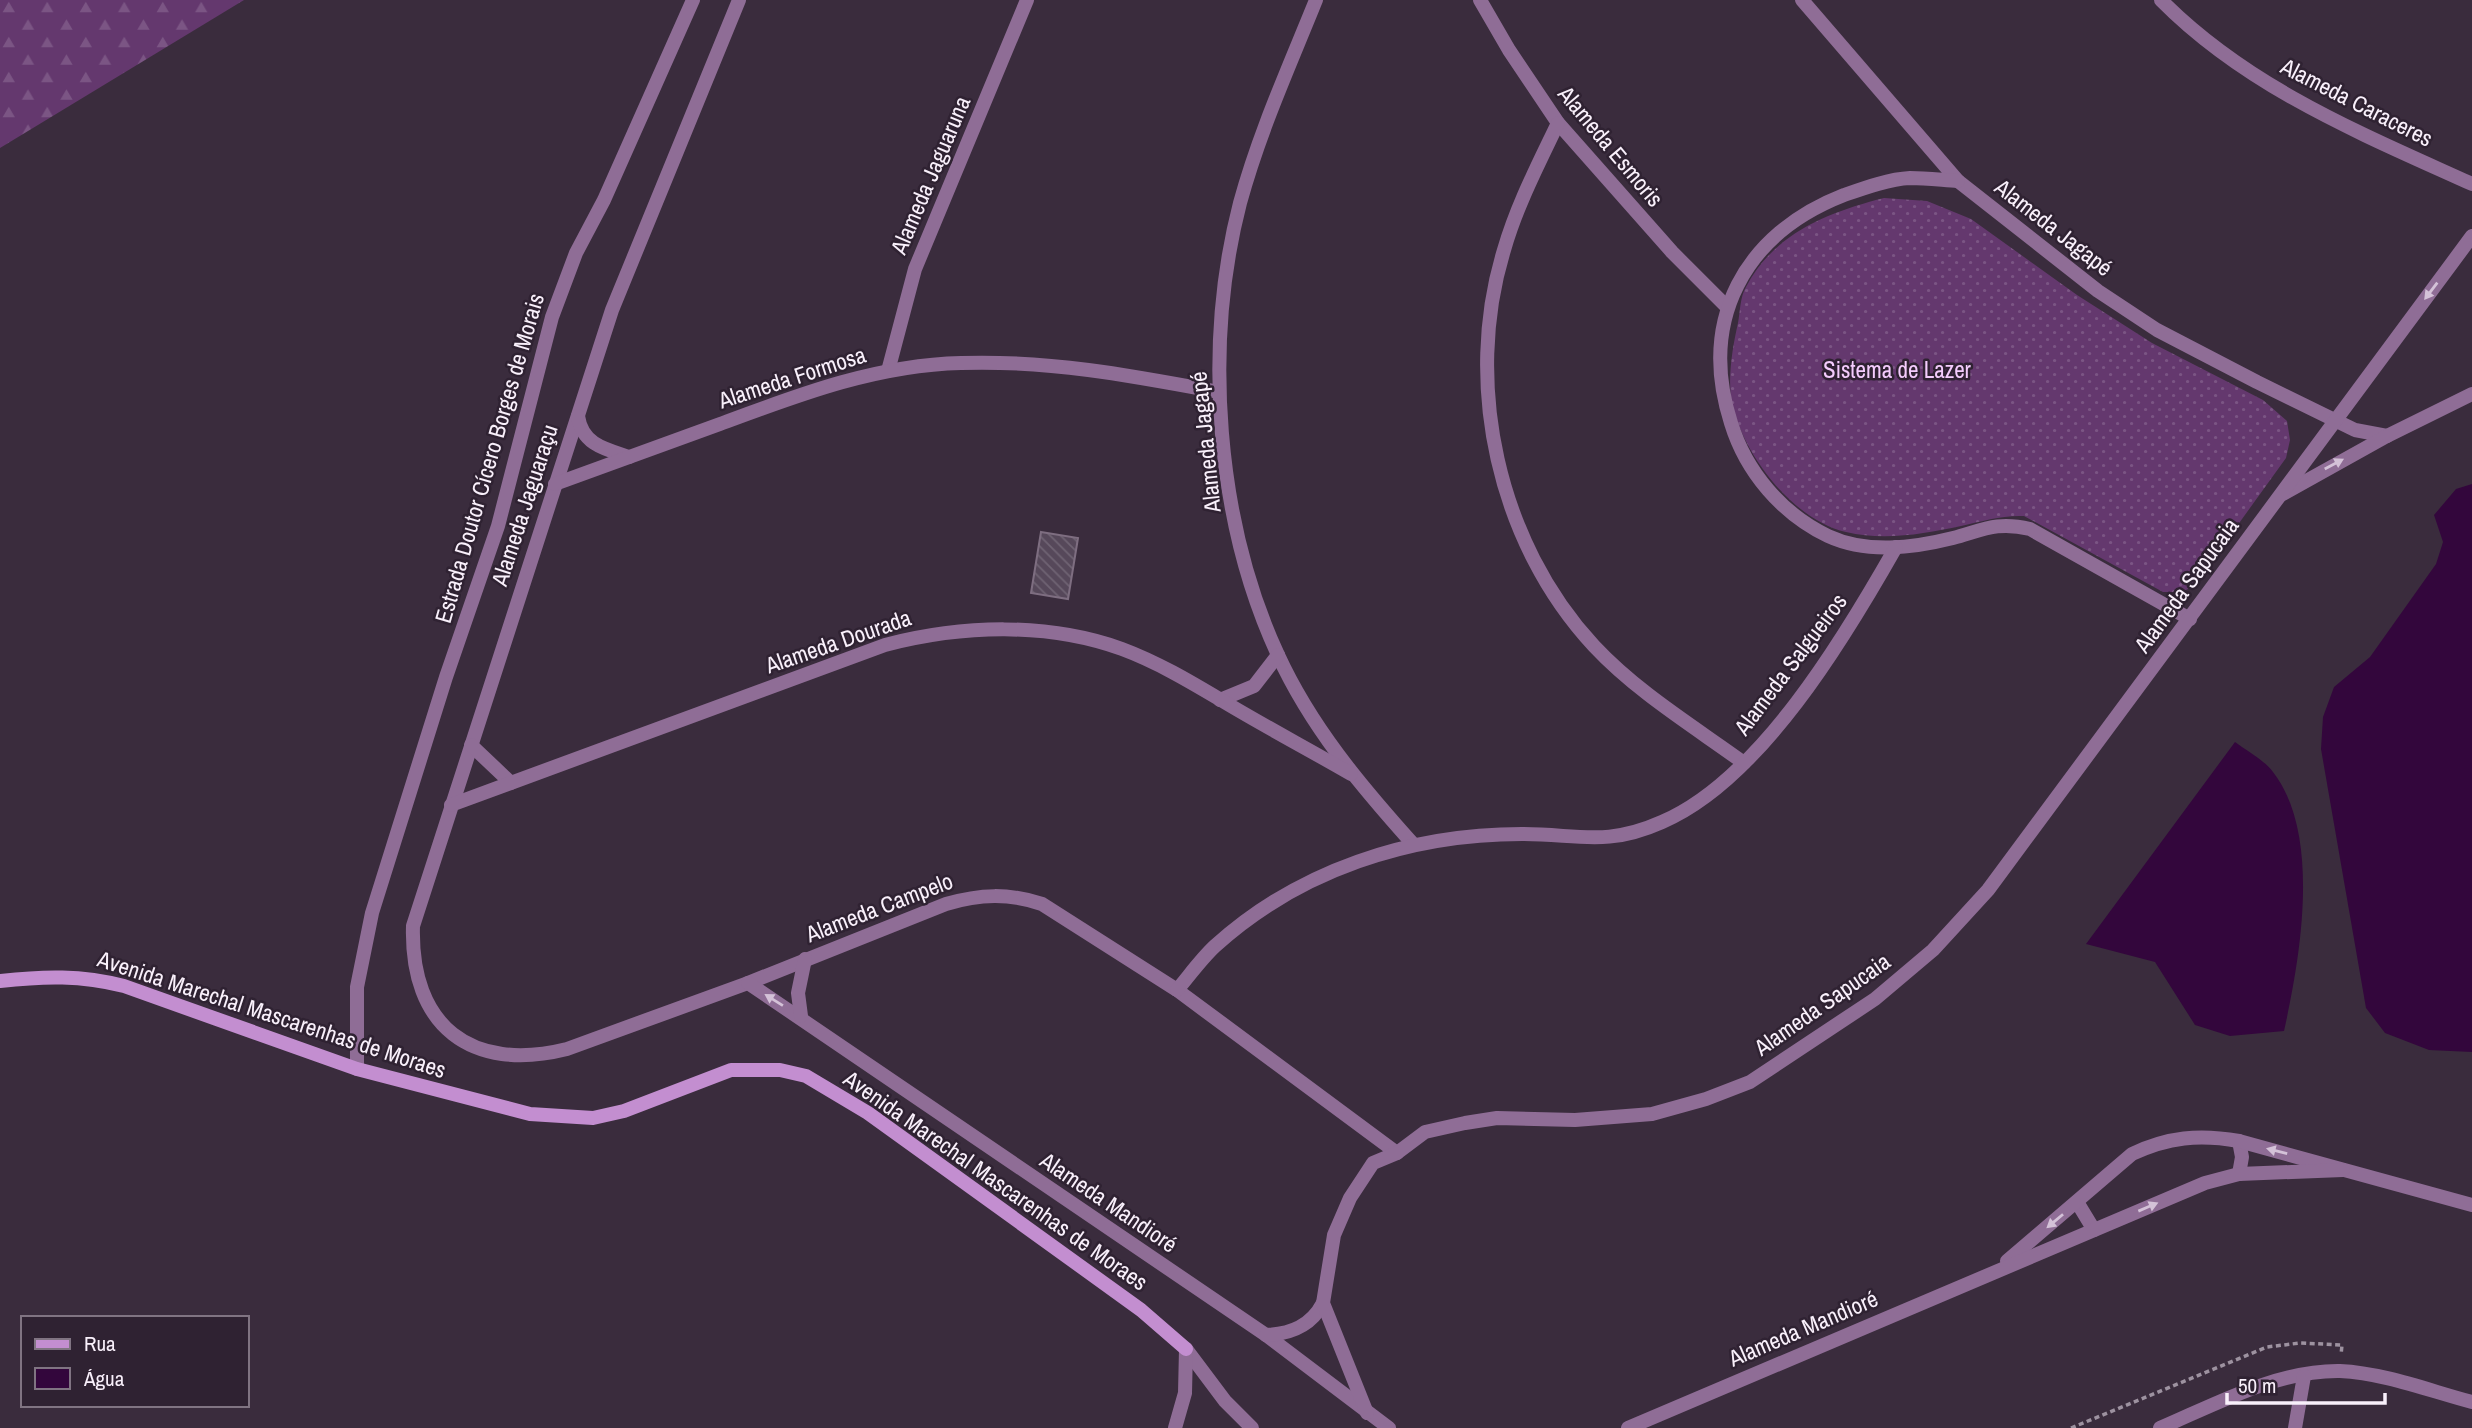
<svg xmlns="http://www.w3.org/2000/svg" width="2472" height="1428" viewBox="0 0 2472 1428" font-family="'Archivo Narrow',sans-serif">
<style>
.grass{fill:url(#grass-dots)}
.forest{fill:url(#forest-firs)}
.water{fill:#33063c}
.building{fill:url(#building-back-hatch);stroke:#7e6e81;stroke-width:2}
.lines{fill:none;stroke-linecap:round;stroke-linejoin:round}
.path{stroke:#9d92a0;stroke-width:3.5;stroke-dasharray:5 3.5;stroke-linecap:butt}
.street{stroke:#8f6d96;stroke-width:14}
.secondary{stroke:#c38ed0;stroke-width:14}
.oneway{fill:#d4c2d8}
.labels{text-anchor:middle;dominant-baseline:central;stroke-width:5;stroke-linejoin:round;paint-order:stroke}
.street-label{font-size:23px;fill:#f9f0fb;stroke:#2f2232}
.park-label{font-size:23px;fill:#f4ccfd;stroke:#2f2232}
</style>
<defs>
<pattern id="grass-dots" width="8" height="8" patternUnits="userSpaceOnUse" patternTransform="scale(1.75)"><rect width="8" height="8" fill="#64386e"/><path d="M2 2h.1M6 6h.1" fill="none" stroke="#7b5584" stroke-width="1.8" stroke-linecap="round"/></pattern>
<pattern id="forest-firs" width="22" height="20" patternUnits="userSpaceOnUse" patternTransform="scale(1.75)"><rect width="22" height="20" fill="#64386e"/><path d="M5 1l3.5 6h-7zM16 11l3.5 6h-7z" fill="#7b5584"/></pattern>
<pattern id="building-back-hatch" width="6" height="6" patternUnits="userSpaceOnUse" patternTransform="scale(1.75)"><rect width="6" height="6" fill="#56485a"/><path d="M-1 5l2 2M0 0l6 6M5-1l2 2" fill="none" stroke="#6f6373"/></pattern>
</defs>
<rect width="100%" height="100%" fill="#3a2c3d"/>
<path class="grass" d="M1884 198 1927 201 1971 219 2077 295 2152 343 2263 400 2287 421 2290 440 2286 458 2193 587 2181 592H2163L2024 516C2002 515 1983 521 1961 526 1924 534 1884 541 1846 532 1792 520 1739 450 1731 397 1728 374 1733 345 1738 323 1740 312 1740 297 1746 287 1774 233 1829 212 1884 198Z"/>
<path class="forest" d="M0 0H244L0 148Z"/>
<g class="water">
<path d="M2472 484V1052L2429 1050 2385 1033 2366 1008 2321 749 2323 717 2334 687 2370 657 2436 564 2443 542 2434 515 2456 489Z"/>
<path d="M2235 742C2247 751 2264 760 2273 772 2322 835 2300 959 2284 1031L2230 1036 2195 1025 2155 962 2086 944Z"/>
</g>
<path class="building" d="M1041 532 1078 538 1068 599 1031 593Z"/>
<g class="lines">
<path class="path" d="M2071 1428 2267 1347 2300 1343 2342 1345 2341 1355"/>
<g class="street">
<path d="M739 0 612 310 413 926C410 1026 471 1073 567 1049L748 983 946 904C980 894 1009 893 1042 904L1177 990 1397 1153"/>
<path d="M1316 0C1289 67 1259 133 1240 203 1203 346 1216 521 1278 655 1311 727 1361 786 1413 844"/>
<path d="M1480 0 1509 50 1558 123 1672 252 1726 306"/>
<path d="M1802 0 1958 181 2098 291 2157 330 2257 382 2355 430 2387 436"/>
<path d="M2161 0C2248 88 2362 134 2472 184"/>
<path d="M1558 123C1538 165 1517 205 1504 250 1463 383 1498 543 1594 646 1637 692 1693 726 1744 763"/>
<path d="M1958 181C1942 180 1926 178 1910 178 1889 179 1864 188 1844 195 1744 234 1698 320 1731 423 1746 472 1782 514 1828 536 1867 554 1913 548 1953 538 1983 530 1997 521 2030 529L2190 619"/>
<path d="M888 371 915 269 1027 0"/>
<path d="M578 416C582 444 604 449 629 457"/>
<path d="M555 484C610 464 665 444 720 424 798 395 876 365 961 363 1049 360 1133 376 1219 392"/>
<path d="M2283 494 2387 436 2472 394"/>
<path d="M1220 700 1254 686 1278 655"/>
<path d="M471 745 511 783"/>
<path d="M451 805 885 645C962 625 1047 622 1122 649 1157 662 1189 681 1221 700 1264 726 1308 749 1351 774"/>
<path d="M748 983 1266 1335 1389 1428"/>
<path d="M1177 990C1189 976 1201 959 1215 946 1299 870 1410 834 1522 834 1578 834 1606 847 1662 822 1760 780 1845 637 1896 547"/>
<path d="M801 1016 798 993 805 959"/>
<path d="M357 1069V987L372 913 446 677 498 526 552 317 576 253 604 200 693 0"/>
<path d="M2239 1141 2242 1157 2239 1174"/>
<path d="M2077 1202 2094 1230"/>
<path d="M2007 1261 2132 1154C2168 1137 2199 1134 2239 1141L2472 1205"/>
<path d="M1266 1335C1291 1334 1311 1326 1323 1303"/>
<path d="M1186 1349 1225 1401 1252 1428"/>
<path d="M1367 1413 1323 1303 1334 1235 1350 1198 1373 1163 1397 1153 1425 1132 1465 1123 1497 1118 1575 1120 1652 1114 1706 1099 1750 1082 1875 999 1933 950 1988 890 2472 236"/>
<path d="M1175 1428 1185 1393 1186 1349"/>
<path d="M1628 1428 2205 1183 2239 1174 2343 1170"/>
<path d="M2160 1428C2216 1404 2278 1370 2340 1371 2384 1373 2430 1391 2472 1402"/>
<path d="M2295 1428 2304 1376"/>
</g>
<path class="secondary" d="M0 981C44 976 81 975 124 986L357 1069 530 1114 593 1118 624 1111 731 1070H780L806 1076 868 1113 1141 1310 1186 1349"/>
</g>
<defs><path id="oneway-solid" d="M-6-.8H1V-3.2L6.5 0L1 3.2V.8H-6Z" transform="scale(1.75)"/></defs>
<g class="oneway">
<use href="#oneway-solid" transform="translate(2431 291) rotate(127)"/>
<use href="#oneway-solid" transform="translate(2334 464) rotate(-28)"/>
<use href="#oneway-solid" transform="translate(774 1000) rotate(-148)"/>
<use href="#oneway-solid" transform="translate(2277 1151) rotate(-166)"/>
<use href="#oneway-solid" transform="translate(2148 1207) rotate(-23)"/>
<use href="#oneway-solid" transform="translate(2055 1221) rotate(140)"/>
</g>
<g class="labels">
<g class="street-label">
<text transform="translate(2357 102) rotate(27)">Alameda Caraceres</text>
<text transform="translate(1611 146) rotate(50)">Alameda Esmoris</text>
<text transform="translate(930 175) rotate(-67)">Alameda Jaguaruna</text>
<text transform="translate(2054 227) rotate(38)">Alameda Jagapé</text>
<text transform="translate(792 377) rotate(-18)">Alameda Formosa</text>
<text transform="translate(1205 442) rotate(-96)">Alameda Jagapé</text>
<text transform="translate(489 458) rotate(-74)">Estrada Doutor Cícero Borges de Morais</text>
<text transform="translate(524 505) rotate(-72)">Alameda Jaguaraçu</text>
<text transform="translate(2186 585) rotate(-54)">Alameda Sapucaia</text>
<text transform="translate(838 641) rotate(-19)">Alameda Dourada</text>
<text transform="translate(1790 664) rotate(-53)">Alameda Salgueiros</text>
<text transform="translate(879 907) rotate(-21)">Alameda Campelo</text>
<text transform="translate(1822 1004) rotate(-35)">Alameda Sapucaia</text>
<text transform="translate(272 1014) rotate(18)">Avenida Marechal Mascarenhas de Moraes</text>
<text transform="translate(996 1180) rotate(35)">Avenida Marechal Mascarenhas de Moraes</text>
<text transform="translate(1109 1202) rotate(34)">Alameda Mandioré</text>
<text transform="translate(1803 1328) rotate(-23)">Alameda Mandioré</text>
</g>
<g class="park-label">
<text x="1897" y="369">Sistema de Lazer</text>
</g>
</g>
<rect x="21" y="1316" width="228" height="91" fill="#2f2232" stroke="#807482" stroke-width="2"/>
<rect x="35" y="1339" width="35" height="10" fill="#c38ed0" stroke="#807482" stroke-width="2"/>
<text x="84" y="1351" font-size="21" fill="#f9f0fb">Rua</text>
<rect x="35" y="1368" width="35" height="21" fill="#33063c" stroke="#807482" stroke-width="2"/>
<text x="84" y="1386" font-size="21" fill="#f9f0fb">Água</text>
<path d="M2227 1393v10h158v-10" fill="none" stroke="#f9f0fb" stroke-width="3.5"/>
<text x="2238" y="1393" font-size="21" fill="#f9f0fb" stroke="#2f2232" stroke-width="5" paint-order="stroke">50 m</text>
</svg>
